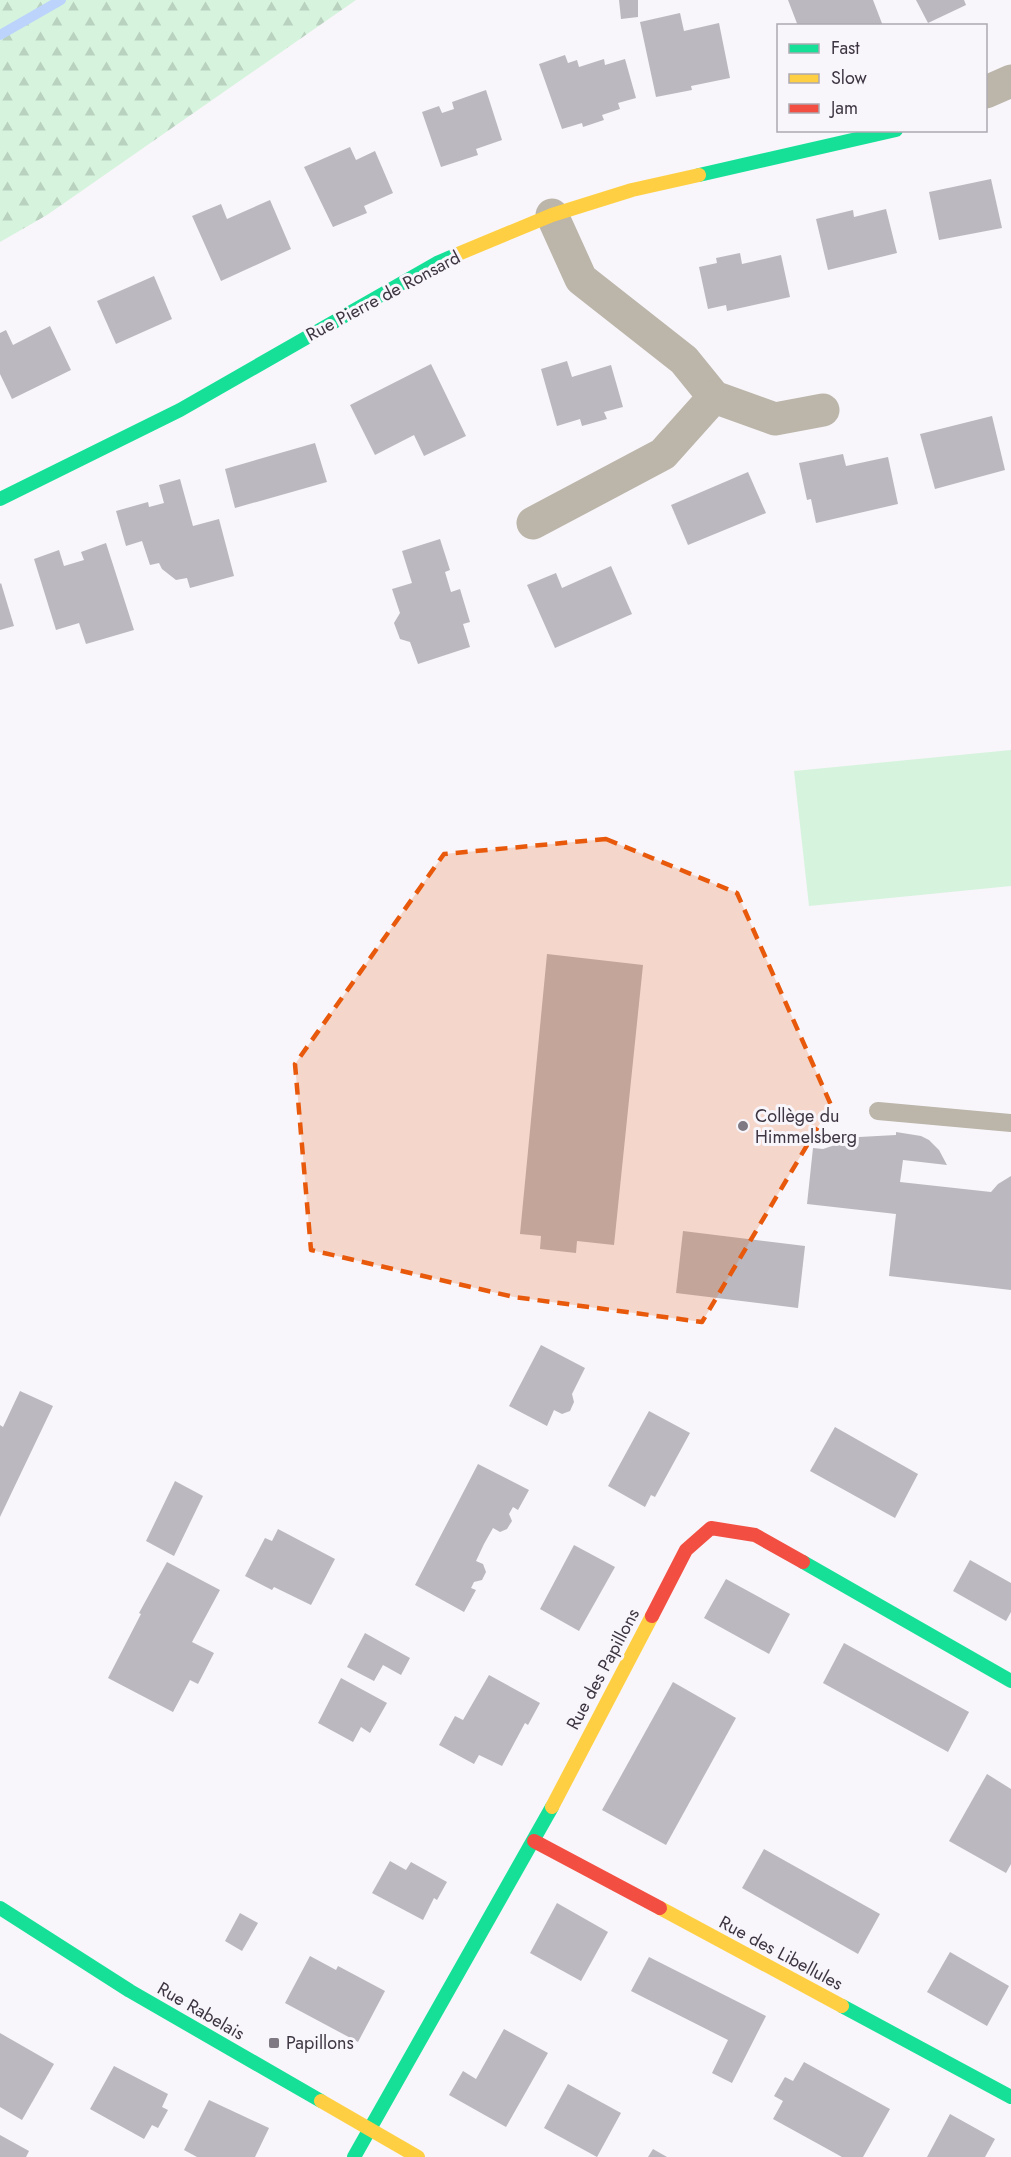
<svg xmlns="http://www.w3.org/2000/svg" width="1011" height="2157" viewBox="0 0 1011 2157" font-family="Jost,sans-serif">
<style>
.forest{fill:url(#forest-firs)}
.garden{fill:#d6f3dd}
.lines{fill:none;stroke-linecap:round;stroke-linejoin:round}
.stream{stroke:#bcd4fb;stroke-width:10}
.building{fill:#bcb8bf}
.lane{stroke:#bbb5aa;stroke-width:18}
.street{stroke:#bbb5aa;stroke-width:33}
.fast{stroke:#16e098;stroke-width:14}
.slow{stroke:#ffcf43;stroke-width:14}
.jam{stroke:#f24e42;stroke-width:14}
.marked{fill:#e8590c;fill-opacity:0.2;stroke:#e8590c;stroke-width:4.5;stroke-dasharray:12 8;stroke-linejoin:round}
.poi-dot{fill:#7e7982;stroke:#f8f5fb;stroke-width:2}
.labels{text-anchor:middle;dominant-baseline:central;stroke-width:6;stroke-linejoin:round;paint-order:stroke}
.street-label{font-size:18px;fill:#3d3642;stroke:#f8f5fb}
.poi-label{font-size:18px;fill:#3d3642;stroke:#f8f5fb;text-anchor:start}
</style>
<defs>
<pattern id="forest-firs" width="22" height="20" patternUnits="userSpaceOnUse" patternTransform="scale(1.5)"><rect width="22" height="20" fill="#d6f3dd"/><path d="M5 1l3.5 6h-7zM16 11l3.5 6h-7z" fill="#b9d1bf"/></pattern>
</defs>
<rect width="100%" height="100%" fill="#f8f6fa"/>
<path class="forest" d="M0 0H356L47 215 0 242Z"/>
<path class="garden" d="M1011 750V886L809 906 794 771Z"/>
<g class="lines">
<path class="stream" d="M0 35 61 0"/>
</g>
<g class="building">
<path d="M619 0H638V17L621 19Z"/>
<path d="M788 0H873L883 26H798Z"/>
<path d="M916 0H964L966 5 928 23Z"/>
<path d="M680 13 684 31 719 23 730 78 691 86 692 90 656 97 640 22Z"/>
<path d="M565 55 568 63 577 60 579 67 604 59 605 65 625 59 636 98 618 103 620 109 602 115 604 120 583 127 582 123 562 129 539 64Z"/>
<path d="M486 90 502 140 476 149 478 155 441 167 422 112 439 106 442 113 454 109 452 102Z"/>
<path d="M350 147 356 160 375 151 393 193 364 206 367 213 333 227 304 167Z"/>
<path d="M991 179 1002 228 939 240 929 192Z"/>
<path d="M270 200 291 249 221 281 192 216 221 204 227 219Z"/>
<path d="M886 209 897 253 828 270 816 219 853 210 854 217Z"/>
<path d="M740 253 742 264 781 255 790 297 727 311 726 305 708 309 699 267 717 263 716 258Z"/>
<path d="M154 276 172 319 116 344 97 301Z"/>
<path d="M50 326 71 370 12 399 0 374V333L6 330 13 345Z"/>
<path d="M567 361 572 377 611 365 623 407 604 412 607 419 582 426 580 419 557 426 541 369Z"/>
<path d="M431 364 466 436 424 456 414 435 375 455 350 405Z"/>
<path d="M992 416 1005 470 935 489 920 434Z"/>
<path d="M315 443 327 482 235 508 225 469Z"/>
<path d="M843 454 846 466 888 457 898 504 816 523 811 499 807 500 799 463Z"/>
<path d="M748 472 766 513 688 545 671 505Z"/>
<path d="M180 479 193 526 219 519 234 576 190 588 187 578 176 580 162 569 159 563 150 565 142 541 126 546 116 511 148 502 149 507 164 503 159 485Z"/>
<path d="M440 539 450 570 445 572 451 592 460 589 470 622 463 624 470 647 418 664 410 642 400 639 394 623 400 613 392 589 412 583 402 551Z"/>
<path d="M106 543 134 630 86 644 79 623 56 630 34 559 59 550 64 566 84 560 81 552Z"/>
<path d="M611 566 632 614 555 648 527 585 556 573 562 588Z"/>
<path d="M1 583 14 626 0 630V584Z"/>
<path d="M547 954 643 965 614 1245 577 1241 576 1253 540 1249 541 1236 520 1234Z"/>
<path d="M896 1132 921 1136 929 1140 939 1150 947 1165 903 1160 900 1182 991 1192 998 1184 1011 1176V1290L889 1276 896 1214 807 1204 813 1148 823 1149 859 1137 896 1135Z"/>
<path d="M683 1231 805 1246 798 1308 676 1293Z"/>
<path d="M541 1345 585 1368 572 1394 574 1402 570 1411 562 1414 554 1410 547 1426 509 1406Z"/>
<path d="M20 1391 53 1406 0 1517V1425L3 1427Z"/>
<path d="M649 1411 690 1433 655 1497 651 1495 645 1507 608 1486Z"/>
<path d="M835 1427 918 1474 895 1518 810 1471Z"/>
<path d="M478 1464 529 1490 518 1510 513 1507 509 1514 512 1521 507 1529 500 1532 493 1528 484 1544 476 1561 483 1564 486 1572 482 1580 474 1582 471 1588 476 1590 464 1612 415 1585Z"/>
<path d="M175 1481 203 1496 174 1556 146 1541Z"/>
<path d="M278 1529 335 1559 311 1605 274 1587 272 1590 245 1576 265 1538 272 1541Z"/>
<path d="M574 1545 615 1567 579 1631 540 1609Z"/>
<path d="M970 1560 1011 1583V1612L1006 1621 953 1591Z"/>
<path d="M167 1562 220 1590 192 1642 214 1653 198 1684 190 1680 173 1712 108 1678 141 1614 139 1613Z"/>
<path d="M726 1579 790 1614 769 1654 704 1618Z"/>
<path d="M365 1633 410 1658 401 1675 383 1665 374 1681 347 1667Z"/>
<path d="M844 1643 969 1712 948 1752 823 1683Z"/>
<path d="M489 1675 540 1703 528 1725 525 1723 502 1766 479 1755 474 1764 439 1745 455 1716 463 1720Z"/>
<path d="M341 1678 387 1703 370 1733 361 1727 353 1742 318 1723Z"/>
<path d="M673 1682 736 1718 666 1845 602 1810Z"/>
<path d="M987 1774 1011 1789V1864L1006 1873 949 1841Z"/>
<path d="M764 1849 880 1914 858 1954 742 1888Z"/>
<path d="M390 1861 406 1870 411 1862 447 1882 437 1900 434 1898 423 1920 372 1893Z"/>
<path d="M557 1903 608 1932 581 1981 530 1953Z"/>
<path d="M240 1913 258 1923 242 1951 225 1941Z"/>
<path d="M950 1952 1009 1986 987 2026 927 1992Z"/>
<path d="M310 1956 336 1970 338 1966 385 1991 358 2042 285 2003Z"/>
<path d="M649 1957 766 2016 732 2083 712 2073 728 2040 631 1991Z"/>
<path d="M504 2029 548 2053 506 2127 449 2095 463 2071 476 2079Z"/>
<path d="M0 2033 54 2064 22 2120 0 2107Z"/>
<path d="M804 2062 890 2109 863 2157H842L773 2119 783 2101 774 2096 785 2077 793 2081Z"/>
<path d="M114 2066 168 2094 162 2107 168 2110 158 2128 152 2125 144 2139 90 2109Z"/>
<path d="M568 2084 621 2113 597 2157 544 2128Z"/>
<path d="M209 2100 269 2128 255 2157H197L184 2150Z"/>
<path d="M950 2114 995 2139 985 2157H927Z"/>
<path d="M0 2135 29 2151 26 2157H0Z"/>
<path d="M653 2149 667 2157H648Z"/>
</g>
<g class="lines">
<path class="lane" d="M878 1111 1011 1123"/>
<g class="street">
<path d="M986 92 1011 81"/>
<path d="M552 215 581 279 684 360 714 397 775 419 823 410"/>
<path d="M533 523 663 454 714 397"/>
</g>
<g class="fast">
<path d="M699 175 896 130"/>
<path d="M0 499 180 410 437 263 458 254"/>
<path d="M803 1562 1011 1681"/>
<path d="M0 1908 130 1991 321 2101"/>
<path d="M842 2006 1011 2097"/>
<path d="M354 2157 552 1807"/>
</g>
<g class="slow">
<path d="M458 254 552 215 632 190 699 175"/>
<path d="M552 1807 652 1616"/>
<path d="M660 1908 842 2006"/>
<path d="M321 2101 418 2157"/>
</g>
<g class="jam">
<path d="M652 1616 686 1550 711 1528 755 1535 803 1562"/>
<path d="M534 1841 660 1908"/>
</g>
</g>
<path class="marked" d="M606 839 737 893 831 1105 702 1322 514 1297 311 1250 295 1064 444 854Z"/>
<g class="poi-dot">
<circle cx="743" cy="1126" r="6"/>
<rect x="268" y="2037" width="12" height="12" rx="3"/>
</g>
<g class="labels">
<g class="street-label">
<text transform="translate(383 296) rotate(-28)">Rue Pierre de Ronsard</text>
<text transform="translate(603 1669) rotate(-62)">Rue des Papillons</text>
<text transform="translate(781 1953) rotate(28)">Rue des Libellules</text>
<text transform="translate(201 2011) rotate(30)">Rue Rabelais</text>
</g>
<g class="poi-label">
<text x="755" y="1116">Collège du<tspan x="755" dy="21">Himmelsberg</tspan></text>
<text x="286" y="2043">Papillons</text>
</g>
</g>
<rect x="777" y="24" width="210" height="108" fill="#f8f5fb" stroke="#ada9b1" stroke-width="1.5"/>
<rect x="789" y="44" width="30" height="9" fill="#16e098" stroke="#ada9b1" stroke-width="1.5"/>
<text x="831" y="54" font-size="18" fill="#3d3642">Fast</text>
<rect x="789" y="74" width="30" height="9" fill="#ffcf43" stroke="#ada9b1" stroke-width="1.5"/>
<text x="831" y="84" font-size="18" fill="#3d3642">Slow</text>
<rect x="789" y="104" width="30" height="9" fill="#f24e42" stroke="#ada9b1" stroke-width="1.5"/>
<text x="831" y="114" font-size="18" fill="#3d3642">Jam</text>
</svg>
